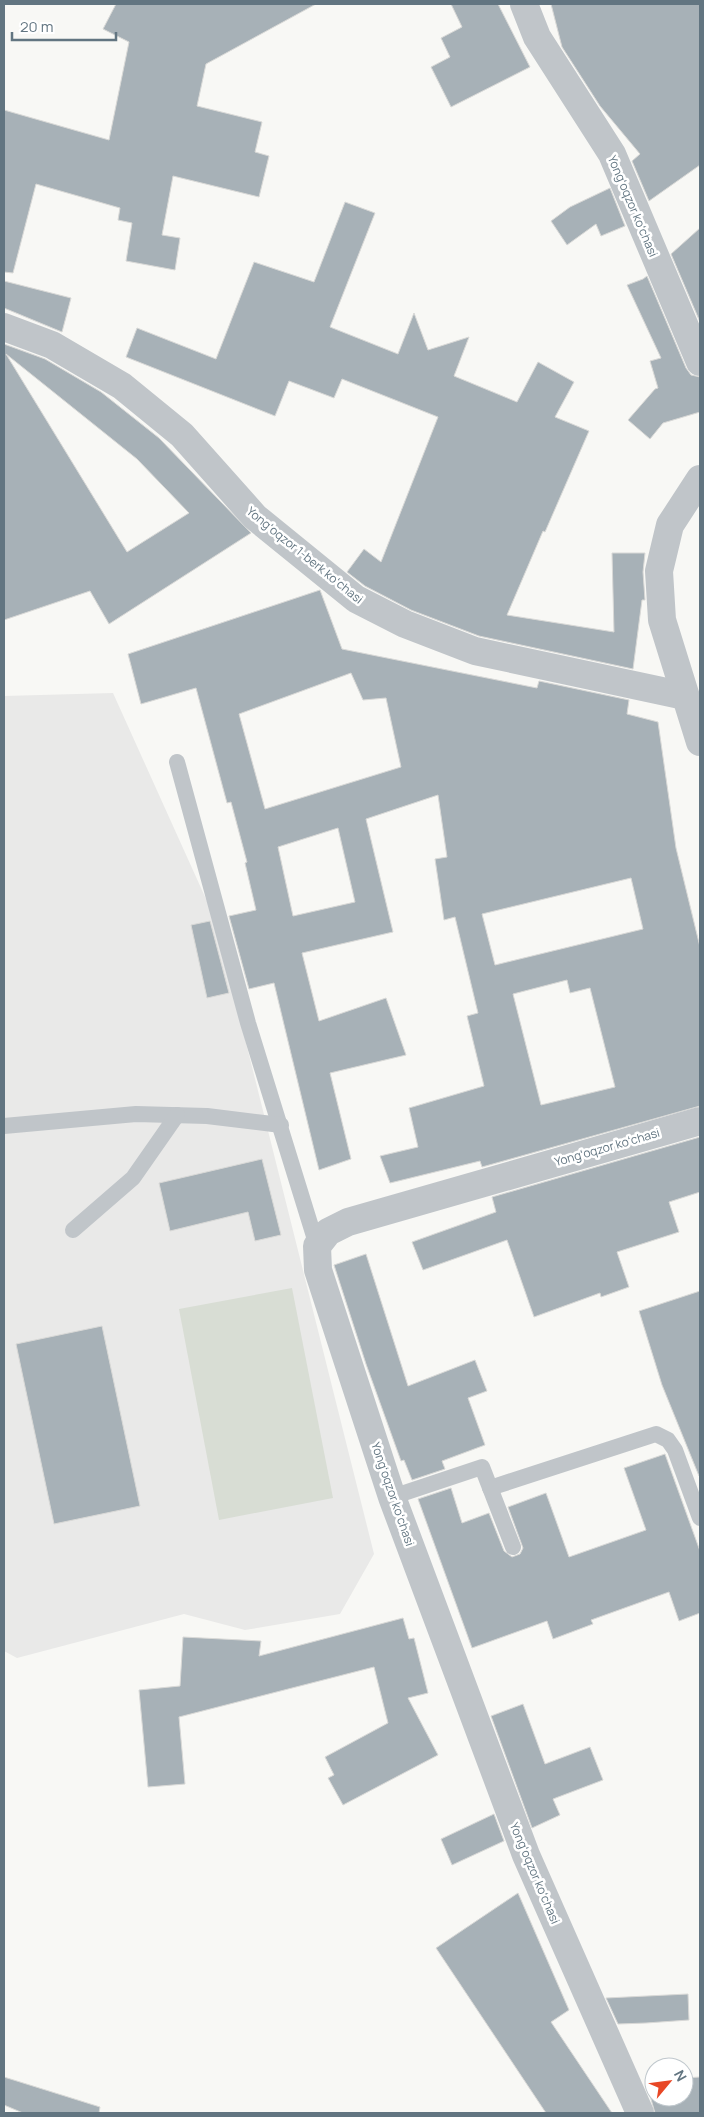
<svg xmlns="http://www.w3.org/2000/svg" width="704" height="2117" viewBox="0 0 704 2117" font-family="Manrope,sans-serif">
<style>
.built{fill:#e9e9e8}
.green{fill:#d8ddd4}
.building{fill:#a7b1b7;stroke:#d9d9d7;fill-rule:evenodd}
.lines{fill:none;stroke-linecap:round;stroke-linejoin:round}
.service{stroke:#c0c5c9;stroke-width:16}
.minor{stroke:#c0c5c9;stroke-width:28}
.labels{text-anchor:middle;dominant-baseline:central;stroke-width:5;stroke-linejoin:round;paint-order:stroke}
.street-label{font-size:12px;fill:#627581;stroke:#fff}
</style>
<rect width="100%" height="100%" fill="#f8f8f5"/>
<path class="built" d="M113 693 215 919 374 1554 340 1614 245 1630 184 1614 17 1658 4 1651V696Z"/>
<path class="green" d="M292 1288 333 1498 219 1520 179 1309Z"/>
<g class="building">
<path d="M116 4H316L206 64 197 106 262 122 255 152 269 156 259 197 173 176 162 235 180 238 175 270 126 261 132 223 118 220 120 208 36 184 13 273 4 272V110L109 140 129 42 103 29Z"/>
<path d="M451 4H498L530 67 451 107 431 67 450 57 441 38 462 27Z"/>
<path d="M551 4H700V165L649 201 632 161 640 154 600 106 562 47Z"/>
<path d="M610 188 625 226 601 236 596 224 567 245 551 221 570 207Z"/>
<path d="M345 202 375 213 330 327 398 354 414 313 428 350 469 337 454 376 517 402 538 362 574 382 555 417 589 431 545 532 543 531 507 615 614 632 612 553H645L643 572 645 600H642L633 669 479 636 411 610 365 586 347 572 364 549 381 562 438 417 342 379 334 398 289 381 275 416 126 357 137 328 216 359 254 262 314 282Z"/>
<path d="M700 228V322L671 254Z"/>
<path d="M647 276 686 368 691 375 700 377V412L663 423 650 439 628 420 655 389 658 388 650 361 661 358 627 285 643 279Z"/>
<path d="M4 281 71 298 62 332 4 308Z"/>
<path d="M4 344 45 359 101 392 159 438 251 533 109 624 90 591 4 620ZM6 354 137 459 189 513 127 552Z"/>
<path d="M320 590 342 649 537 688 539 681 629 700 627 714 658 722 676 848 700 947V1106L482 1167 480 1161 390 1183 380 1156 418 1147 409 1108 484 1086 467 1016 478 1013 455 917 444 920 435 859 447 857 438 795 366 819 393 932 302 953 319 1021 386 998 406 1055 330 1073 351 1159 319 1170 274 983 249 989 229 916 256 910 245 863 247 862 231 802 227 803 196 688 141 704 128 654ZM351 673 363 700 386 698 401 767 265 809 239 714ZM338 828 355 902 293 916 278 847ZM631 878 643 929 495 965 482 914ZM567 980 570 993 590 988 615 1087 541 1105 513 994Z"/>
<path d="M210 921 229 993 207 998 191 925Z"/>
<path d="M700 1137V1192L669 1202 679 1232 617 1252 629 1287 601 1297 600 1293 534 1317 507 1240 423 1270 412 1242 496 1212 492 1197Z"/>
<path d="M262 1159 281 1235 255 1241 248 1212 170 1231 159 1183Z"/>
<path d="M366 1254 408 1386 475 1360 487 1391 468 1398 485 1445 442 1461 445 1469 412 1480 404 1460 401 1461 366 1364 334 1265Z"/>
<path d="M700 1291V1476H699L662 1385 639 1311Z"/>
<path d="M102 1326 140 1506 54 1524 16 1344Z"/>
<path d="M665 1454 700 1551V1613L679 1621 669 1592 591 1620 593 1624 553 1639 547 1621 472 1648 418 1499 451 1488 462 1523 489 1513 504 1551 512 1557 520 1554 523 1548 508 1507 546 1493 569 1557 646 1530 624 1468Z"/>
<path d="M403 1618 409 1639 414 1638 428 1693 408 1698 438 1755 343 1805 328 1778 334 1775 325 1757 388 1723 374 1667 179 1717 185 1784 148 1787 139 1690 180 1686 183 1637 261 1641 259 1656Z"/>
<path d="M523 1704 545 1764 590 1747 603 1780 553 1799 560 1815 532 1828 491 1716Z"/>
<path d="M494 1814 504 1841 452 1865 441 1839Z"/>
<path d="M518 1893 569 2010 551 2022 612 2113H546L436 1948Z"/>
<path d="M688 1994 689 2020 646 2023 618 2024 606 1998Z"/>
<path d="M4 2077 100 2107 99 2113H23L4 2105Z"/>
<path d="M700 2077V2113H655L651 2099 650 2080 654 2079V2097H684V2078Z"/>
</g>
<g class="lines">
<g class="service">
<path d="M177 762 248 1023 317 1246"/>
<path d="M4 1126 136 1114 207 1116 281 1125"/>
<path d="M73 1230 133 1178 177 1115"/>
<path d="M490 1488 656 1434 668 1440 675 1450 700 1518"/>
<path d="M392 1497 482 1467 513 1547"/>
</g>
<g class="minor">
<path d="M524 4 537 37 612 154 700 362"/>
<path d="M4 327 52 345 122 386 182 435 255 517 356 599 405 624 475 651 685 696"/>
<path d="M700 479 670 525 659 571 662 620 700 742"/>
<path d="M640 2113 526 1855 392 1497 318 1270 317 1246 328 1232 348 1222 700 1121"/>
</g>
</g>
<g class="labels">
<g class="street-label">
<text transform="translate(633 206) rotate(67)">Yongʻoqzor koʻchasi</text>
<text transform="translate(305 555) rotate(39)">Yongʻoqzor 1-berk koʻchasi</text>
<text transform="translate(607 1147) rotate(-16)">Yongʻoqzor koʻchasi</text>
<text transform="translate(393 1494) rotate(71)">Yongʻoqzor koʻchasi</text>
<text transform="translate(535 1873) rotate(67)">Yongʻoqzor koʻchasi</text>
</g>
</g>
<rect width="704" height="2117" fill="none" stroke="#627581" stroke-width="10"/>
<g transform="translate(669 2082) rotate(61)"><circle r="24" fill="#ffffff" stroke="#c0c8cd"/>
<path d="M0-4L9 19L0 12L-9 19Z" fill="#e84725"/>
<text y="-8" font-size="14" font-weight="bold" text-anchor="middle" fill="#627581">N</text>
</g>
<path d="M12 32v8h104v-8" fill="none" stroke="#627581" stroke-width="2.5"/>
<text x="20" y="32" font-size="15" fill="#627581" stroke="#ffffff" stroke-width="4" paint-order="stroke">20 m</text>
</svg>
